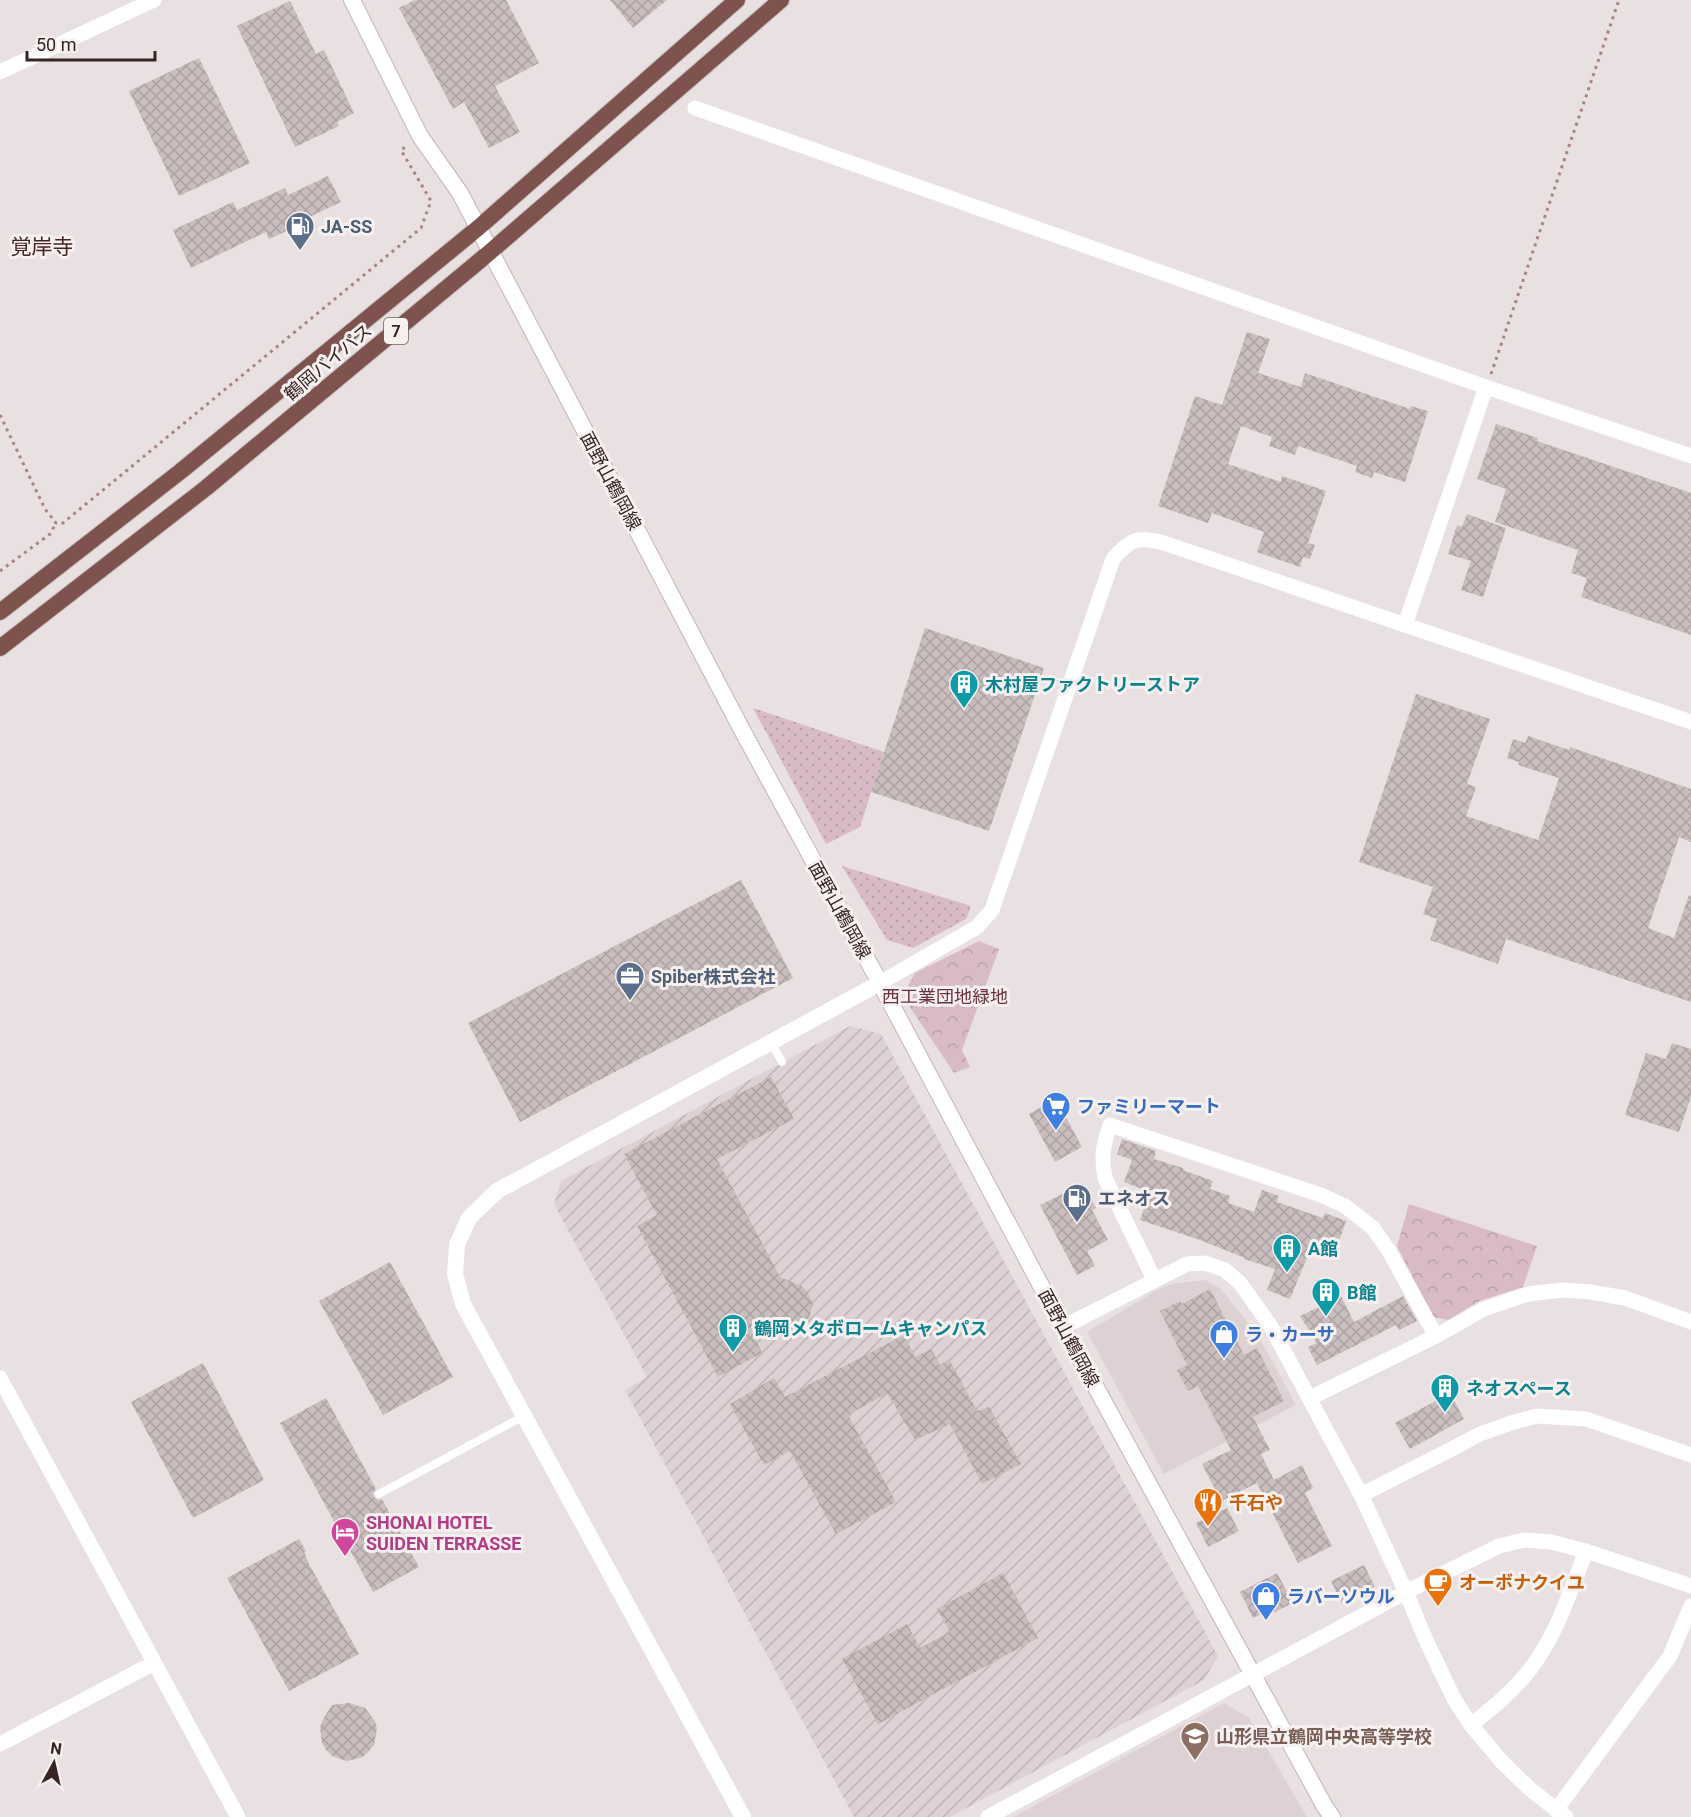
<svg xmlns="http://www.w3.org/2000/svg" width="1691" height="1817" viewBox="0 0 1691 1817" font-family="Roboto,'Noto Sans JP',sans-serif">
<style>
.built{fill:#ddd1d3}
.industrial{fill:url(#industrial-furrows)}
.grass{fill:url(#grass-dots)}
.park{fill:url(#park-crowns)}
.building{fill:url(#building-cross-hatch)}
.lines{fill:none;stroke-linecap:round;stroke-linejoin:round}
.secondary-casing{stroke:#c8b4b5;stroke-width:18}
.trunk-casing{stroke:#c3bdbd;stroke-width:18}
.path{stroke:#aa8483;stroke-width:3;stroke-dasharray:3 4.5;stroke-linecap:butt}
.service{stroke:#fff;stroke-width:8}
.minor{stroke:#fff;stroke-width:15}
.tertiary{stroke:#fff;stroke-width:16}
.secondary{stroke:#fff;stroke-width:16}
.trunk{stroke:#7e524d;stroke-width:16}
.labels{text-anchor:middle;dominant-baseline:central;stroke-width:6;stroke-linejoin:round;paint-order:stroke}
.shield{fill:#f6f0f1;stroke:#716160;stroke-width:1.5}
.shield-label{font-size:16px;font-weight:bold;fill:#382422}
.service-label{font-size:18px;font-weight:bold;fill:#4e5e75;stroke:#f6f0f1;text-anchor:start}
.street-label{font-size:18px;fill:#382422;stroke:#f6f0f1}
.culture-label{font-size:18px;font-weight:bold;fill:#0d838f;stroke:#f6f0f1;text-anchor:start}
.park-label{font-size:18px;fill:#6a3141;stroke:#f6f0f1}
.shop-label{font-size:18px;font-weight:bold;fill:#366cbe;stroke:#f6f0f1;text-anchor:start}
.food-label{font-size:18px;font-weight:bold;fill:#c56008;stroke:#f6f0f1;text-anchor:start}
.hotel-label{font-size:18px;font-weight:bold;fill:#b23c85;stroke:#f6f0f1;text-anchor:start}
.education-label{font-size:18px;font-weight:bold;fill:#785e54;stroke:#f6f0f1;text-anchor:start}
.quarter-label{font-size:21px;fill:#472421;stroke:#f6f0f1}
</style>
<defs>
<pattern id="industrial-furrows" width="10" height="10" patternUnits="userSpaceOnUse" patternTransform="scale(1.5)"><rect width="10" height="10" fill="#ddd1d3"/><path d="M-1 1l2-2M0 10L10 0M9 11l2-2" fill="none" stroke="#beb3b5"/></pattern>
<pattern id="grass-dots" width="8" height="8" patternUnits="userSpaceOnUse" patternTransform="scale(1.5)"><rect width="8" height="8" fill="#d8bbc7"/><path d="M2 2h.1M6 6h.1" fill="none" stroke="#baa1ab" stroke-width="1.8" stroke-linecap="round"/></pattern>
<pattern id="park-crowns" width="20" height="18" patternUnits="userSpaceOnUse" patternTransform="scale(1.5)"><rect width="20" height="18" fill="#d8bbc7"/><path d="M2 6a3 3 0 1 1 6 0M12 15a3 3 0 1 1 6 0" fill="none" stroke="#baa1ab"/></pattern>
<pattern id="building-cross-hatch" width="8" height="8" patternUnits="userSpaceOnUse" patternTransform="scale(1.5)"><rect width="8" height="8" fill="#c9bdbe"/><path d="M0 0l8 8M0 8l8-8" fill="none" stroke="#ada2a3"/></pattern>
</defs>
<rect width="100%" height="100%" fill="#e9e0e1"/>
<g class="built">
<path d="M1205 1280 1221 1289 1259 1337 1296 1405 1164 1474 1087 1332 1161 1288 1177 1283Z"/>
<path d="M1224 1703 1249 1718 1307 1817H1013Z"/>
</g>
<path class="industrial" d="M850 1026 881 1034 1218 1656 1204 1680 950 1817H854L625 1390 647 1377 554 1204 561 1181Z"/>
<g class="grass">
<path d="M753 708 884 752 860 827 826 844Z"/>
<path d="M842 866 971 906 966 919 913 948 887 940Z"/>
</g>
<g class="park">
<path d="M979 941 999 949 962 1050 970 1067 954 1073 905 1000 907 988 915 973Z"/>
<path d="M1409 1204 1537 1246 1523 1287 1479 1301 1448 1320 1433 1317 1397 1246Z"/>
</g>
<g class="building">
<path d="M415 0H506L539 63 495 86 520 132 489 148 464 102 453 109 399 8Z"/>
<path d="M610 0H667L633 28Z"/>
<path d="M290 1 316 54 324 50 354 113 337 122 339 126 295 147 237 26Z"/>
<path d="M199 58 250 163 179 196 129 91Z"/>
<path d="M328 176 341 202 301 221 302 224 269 239 266 232 191 268 173 230 233 202 237 210 285 188 288 195Z"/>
<path d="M1247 332 1270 339 1258 373 1301 387 1305 373 1410 409 1411 406 1428 411 1405 482 1374 472 1372 478 1355 472 1357 466 1298 446 1295 455 1269 446 1272 437 1241 426 1228 464 1281 482 1282 476 1326 491 1308 543 1315 545 1310 559 1303 557 1300 567 1257 552 1264 532 1212 513 1208 523 1158 506 1195 396 1222 405Z"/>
<path d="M1496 424 1538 438 1537 441 1691 493V635L1581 597 1587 578 1571 573 1578 550 1495 522 1506 489 1477 479Z"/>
<path d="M1467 514 1506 528 1483 597 1461 590 1471 561 1448 554 1457 525 1462 527Z"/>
<path d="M925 628 1044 668 989 831 871 792Z"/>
<path d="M1416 694 1490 719 1467 784 1476 787 1466 816 1538 840 1559 778 1518 765 1519 762 1507 758 1513 739 1525 743 1528 736 1569 750 1570 747 1691 789V842L1679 837 1648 928 1674 938 1689 895 1691 896V1002L1506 939 1498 964 1430 940 1437 919 1423 914 1433 887 1359 862Z"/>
<path d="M741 880 793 978 520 1122 468 1023Z"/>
<path d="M1672 1043 1691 1049V1097L1679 1132 1625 1115 1646 1053 1666 1059Z"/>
<path d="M771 1077 794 1119 717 1159 780 1277 801 1286 807 1291 813 1304 809 1318 800 1331 786 1337 752 1332 762 1353 718 1377 637 1226 657 1215 624 1154Z"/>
<path d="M1056 1099 1082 1147 1055 1162 1029 1114Z"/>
<path d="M1122 1139 1156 1151 1154 1159 1183 1168V1170L1213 1181 1210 1189 1230 1196 1228 1203 1254 1212 1262 1190 1279 1196 1277 1202 1323 1218 1325 1213 1346 1221 1335 1253 1312 1245 1290 1299 1267 1290 1275 1269 1244 1259 1245 1258 1200 1240 1140 1220 1150 1192 1124 1182 1132 1160 1117 1154Z"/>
<path d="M1083 1184 1096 1208 1092 1210 1108 1240 1087 1251 1095 1266 1077 1275 1040 1205Z"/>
<path d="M390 1262 453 1377 383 1415 319 1301Z"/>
<path d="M1210 1289 1244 1355 1257 1348 1284 1401 1253 1417 1270 1450 1261 1454 1274 1480 1302 1465 1313 1488 1305 1493 1332 1546 1298 1563 1257 1483 1221 1501 1202 1464 1231 1450 1198 1386 1188 1391 1177 1370 1187 1365 1160 1311 1180 1301 1182 1304Z"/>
<path d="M1341 1296 1354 1322 1403 1296 1417 1321 1399 1330 1396 1325 1317 1365 1308 1347 1317 1343 1300 1316Z"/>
<path d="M904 1335 915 1357 931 1349 940 1365 949 1359 977 1411 989 1407 1021 1464 982 1484 950 1424 915 1440 887 1393 848 1415 896 1502 836 1534 790 1451 764 1465 730 1404 774 1378 785 1397Z"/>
<path d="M203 1363 264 1480 193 1518 131 1402Z"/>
<path d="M1450 1393 1464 1419 1410 1449 1395 1423Z"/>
<path d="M326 1398 376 1489 373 1493 374 1497 378 1500 382 1499 419 1567 373 1592 280 1423Z"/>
<path d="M1227 1508 1239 1531 1208 1547 1196 1523Z"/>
<path d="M299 1539 306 1551 304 1552 309 1564 359 1654 289 1691 227 1578Z"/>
<path d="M1364 1565 1375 1587 1342 1604 1331 1581Z"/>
<path d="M1003 1573 1038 1638 878 1724 842 1659 907 1624 920 1648 950 1632 937 1609Z"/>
<path d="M1277 1573 1293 1603 1269 1615 1267 1611 1253 1618 1240 1592Z"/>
<path d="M349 1703 365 1708 375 1721 377 1729 374 1745 369 1751 363 1757 347 1761 332 1756 326 1750 322 1743 320 1727 323 1719 332 1705Z"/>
</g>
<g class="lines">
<g class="secondary-casing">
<path id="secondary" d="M352 0 420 136 460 193 742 730 880 983 1063 1327 1325 1807 1332 1817"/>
</g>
<g class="trunk-casing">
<g id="trunk">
<path d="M0 612 181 471 478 228 737 0"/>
<path d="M0 648 206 488 490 252 781 0"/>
</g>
</g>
<g class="path">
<path d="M1491 374 1619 0"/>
<path d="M0 415 45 509 56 523H63L421 228 431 201 401 150 407 146"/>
<path d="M0 571 50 534 56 523"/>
</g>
<g class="service">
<path d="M771 1042 782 1062"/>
<path d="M379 1494 524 1416"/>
</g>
<g class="minor">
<path d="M0 72 154 0"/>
<path d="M695 108 1486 387 1691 456"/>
<path d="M1405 625 1486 387"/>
<path d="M880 983 977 927 992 910 1113 559C1130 539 1138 536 1164 543L1691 722"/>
<path d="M1154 1279 1105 1178C1101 1156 1103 1145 1110 1125L1321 1195 1345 1206 1373 1228 1389 1251 1436 1336"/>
<path d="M1063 1327 1187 1264 1205 1263 1225 1270 1240 1283 1270 1325 1361 1495 1406 1592 1425 1638 1454 1699 1471 1725 1502 1762 1531 1790 1566 1817"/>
<path d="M0 1378 238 1817"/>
<path d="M1310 1398 1436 1336 1484 1309 1528 1294 1563 1290 1591 1292 1625 1298 1691 1322"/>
<path d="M1361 1495 1450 1450 1480 1434 1511 1423 1537 1416 1586 1419 1691 1455"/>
<path d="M1471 1725C1489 1711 1507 1696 1522 1679 1554 1643 1569 1595 1586 1551"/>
<path d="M0 1744 154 1663"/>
<path d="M1556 1810 1670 1656 1691 1606"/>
<path d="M988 1817 1406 1592 1499 1546 1524 1540 1551 1542 1586 1551 1691 1586"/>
</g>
<path class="tertiary" d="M743 1817 463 1304 455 1274 457 1245 469 1218 497 1191 880 983"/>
<use href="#secondary" class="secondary"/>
<use href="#trunk" class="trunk"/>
</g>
<defs>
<g id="fuel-pin" transform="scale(1.5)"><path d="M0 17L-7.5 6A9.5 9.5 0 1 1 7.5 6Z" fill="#5c6f8a" stroke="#f6f0f1"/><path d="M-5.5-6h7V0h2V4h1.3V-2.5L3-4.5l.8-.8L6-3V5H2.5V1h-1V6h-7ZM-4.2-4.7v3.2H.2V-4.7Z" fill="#fff"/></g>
<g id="building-pin" transform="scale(1.5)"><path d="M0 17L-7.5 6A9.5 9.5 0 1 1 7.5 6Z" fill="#0f9aa8" stroke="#f6f0f1"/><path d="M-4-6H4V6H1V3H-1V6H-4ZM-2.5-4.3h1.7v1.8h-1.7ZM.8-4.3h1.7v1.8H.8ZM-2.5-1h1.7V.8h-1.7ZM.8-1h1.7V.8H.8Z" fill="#fff"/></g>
<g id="office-pin" transform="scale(1.5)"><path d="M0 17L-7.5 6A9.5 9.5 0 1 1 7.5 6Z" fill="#5c6f8a" stroke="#f6f0f1"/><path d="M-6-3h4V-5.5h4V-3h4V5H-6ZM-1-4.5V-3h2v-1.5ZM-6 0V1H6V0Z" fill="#fff"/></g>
<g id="supermarket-pin" transform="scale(1.5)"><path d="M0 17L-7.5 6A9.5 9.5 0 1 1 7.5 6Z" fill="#3f7fe0" stroke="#f6f0f1"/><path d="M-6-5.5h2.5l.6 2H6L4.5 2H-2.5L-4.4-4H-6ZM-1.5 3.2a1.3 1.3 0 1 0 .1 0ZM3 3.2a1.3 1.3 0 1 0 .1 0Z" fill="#fff"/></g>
<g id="shop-pin" transform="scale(1.5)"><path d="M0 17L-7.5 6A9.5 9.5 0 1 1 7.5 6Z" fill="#3f7fe0" stroke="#f6f0f1"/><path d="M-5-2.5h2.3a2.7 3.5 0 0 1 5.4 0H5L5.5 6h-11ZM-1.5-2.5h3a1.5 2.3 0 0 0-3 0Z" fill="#fff"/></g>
<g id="restaurant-pin" transform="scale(1.5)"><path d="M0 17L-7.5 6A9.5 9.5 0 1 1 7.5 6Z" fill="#e8710a" stroke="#f6f0f1"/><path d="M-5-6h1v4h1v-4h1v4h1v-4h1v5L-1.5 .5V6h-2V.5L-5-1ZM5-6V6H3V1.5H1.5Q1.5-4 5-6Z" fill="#fff"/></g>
<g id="hotel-pin" transform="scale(1.5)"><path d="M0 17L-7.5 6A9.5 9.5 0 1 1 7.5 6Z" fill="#d1479c" stroke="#f6f0f1"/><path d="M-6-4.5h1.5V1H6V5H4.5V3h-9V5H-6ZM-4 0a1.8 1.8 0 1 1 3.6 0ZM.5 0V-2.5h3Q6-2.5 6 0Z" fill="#fff"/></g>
<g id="cafe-pin" transform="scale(1.5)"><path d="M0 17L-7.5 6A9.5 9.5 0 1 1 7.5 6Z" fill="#e8710a" stroke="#f6f0f1"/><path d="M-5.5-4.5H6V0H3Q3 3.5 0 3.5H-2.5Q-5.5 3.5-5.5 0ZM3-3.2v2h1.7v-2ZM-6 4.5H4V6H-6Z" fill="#fff"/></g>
<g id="school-pin" transform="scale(1.5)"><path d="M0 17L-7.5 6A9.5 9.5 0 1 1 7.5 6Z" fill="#8d6e63" stroke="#f6f0f1"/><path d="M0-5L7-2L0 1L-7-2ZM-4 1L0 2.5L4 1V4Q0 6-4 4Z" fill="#fff"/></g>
</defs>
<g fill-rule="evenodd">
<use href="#fuel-pin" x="300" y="226"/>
<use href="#building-pin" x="964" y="684"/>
<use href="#office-pin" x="630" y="976"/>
<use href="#supermarket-pin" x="1056" y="1106"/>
<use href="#fuel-pin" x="1077" y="1198"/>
<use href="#building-pin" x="1287" y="1248"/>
<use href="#building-pin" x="1326" y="1292"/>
<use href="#building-pin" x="733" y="1328"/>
<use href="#shop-pin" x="1224" y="1334"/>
<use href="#building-pin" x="1445" y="1388"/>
<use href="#restaurant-pin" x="1208" y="1502"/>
<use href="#hotel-pin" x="345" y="1532"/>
<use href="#cafe-pin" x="1438" y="1582"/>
<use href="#shop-pin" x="1266" y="1596"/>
<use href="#school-pin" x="1195" y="1736"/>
</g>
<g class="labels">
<rect class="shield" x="384" y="318" width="24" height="26" rx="4.5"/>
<g class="shield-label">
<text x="396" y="331">7</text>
</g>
<g class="service-label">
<text x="321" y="226">JA-SS</text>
<text x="651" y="976">Spiber株式会社</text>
<text x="1098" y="1198">エネオス</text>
</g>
<g class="street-label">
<text transform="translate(328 362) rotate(-40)">鶴岡バイパス</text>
<text transform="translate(611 481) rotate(62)">面野山鶴岡線</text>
<text transform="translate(840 910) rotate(61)">面野山鶴岡線</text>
<text transform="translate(1069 1338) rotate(62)">面野山鶴岡線</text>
</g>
<g class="culture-label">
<text x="985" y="684">木村屋ファクトリーストア</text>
<text x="1308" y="1248">A館</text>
<text x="1347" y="1292">B館</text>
<text x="754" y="1328">鶴岡メタボロームキャンパス</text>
<text x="1466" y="1388">ネオスペース</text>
</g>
<g class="park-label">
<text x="945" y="996">西工業団地緑地</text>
</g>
<g class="shop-label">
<text x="1077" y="1106">ファミリーマート</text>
<text x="1245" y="1334">ラ・カーサ</text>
<text x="1287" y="1596">ラバーソウル</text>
</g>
<g class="food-label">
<text x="1229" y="1502">千石や</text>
<text x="1459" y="1582">オーボナクイユ</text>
</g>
<g class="hotel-label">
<text x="366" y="1522">SHONAI HOTEL<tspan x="366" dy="21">SUIDEN TERRASSE</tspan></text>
</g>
<g class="education-label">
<text x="1216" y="1736">山形県立鶴岡中央高等学校</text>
</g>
<g class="quarter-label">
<text x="42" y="247">覚岸寺</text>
</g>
</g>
<g transform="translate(54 1763) rotate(8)" stroke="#f6f0f1" stroke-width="4.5" paint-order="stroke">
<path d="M0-4.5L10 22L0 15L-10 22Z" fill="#382422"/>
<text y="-9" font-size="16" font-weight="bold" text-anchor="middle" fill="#382422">N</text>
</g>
<path d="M27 51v9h128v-9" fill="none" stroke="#382422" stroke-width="3"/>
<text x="36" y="51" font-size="18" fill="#382422" stroke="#f6f0f1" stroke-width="4.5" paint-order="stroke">50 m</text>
</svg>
